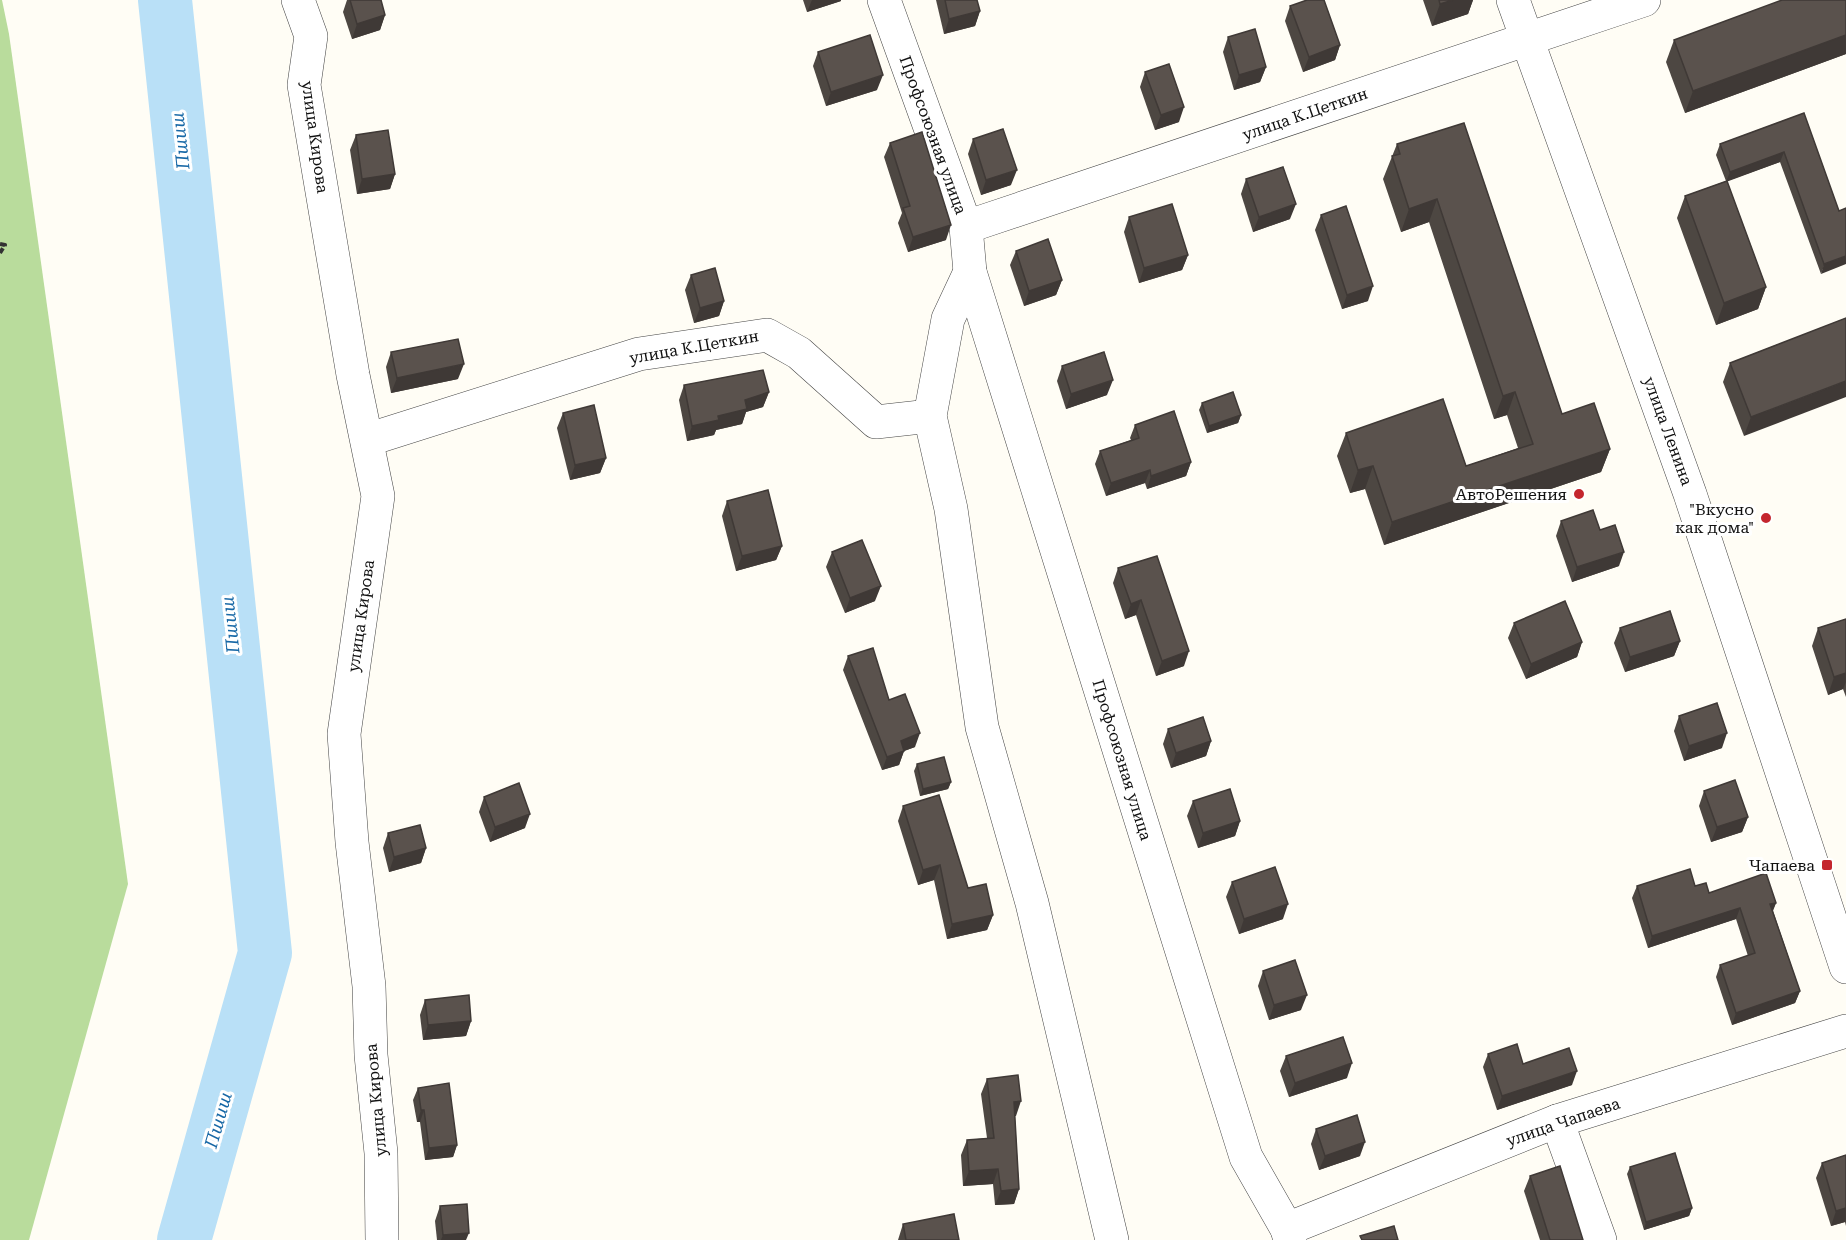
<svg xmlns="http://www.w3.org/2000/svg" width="1846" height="1240" viewBox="0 0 1846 1240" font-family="'Roboto Serif',serif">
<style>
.forest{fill:#b9dc9c}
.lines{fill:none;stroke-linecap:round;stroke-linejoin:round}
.river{stroke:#b9e0f7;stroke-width:54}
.minor-casing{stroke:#444;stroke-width:34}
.path{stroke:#333;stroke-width:4;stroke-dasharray:6 3;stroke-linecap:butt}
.minor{stroke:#fff;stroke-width:33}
.wall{fill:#4d4742}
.shaded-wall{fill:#3f3936}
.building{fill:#5a524d;stroke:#3f3936;stroke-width:1.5}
.poi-dot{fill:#c4262e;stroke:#fff;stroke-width:2}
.labels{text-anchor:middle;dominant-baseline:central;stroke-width:6;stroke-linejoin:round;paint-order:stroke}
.street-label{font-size:16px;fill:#111;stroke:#fff}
.poi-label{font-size:16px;fill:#111;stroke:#fff;text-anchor:end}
.water-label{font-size:18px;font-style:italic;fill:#1768a6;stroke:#fff}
</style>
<rect width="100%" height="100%" fill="#fffdf5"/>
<path class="forest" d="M0 0H2L9 34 128 884 29 1240H0Z"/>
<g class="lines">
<path class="river" d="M165 0 265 953 184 1240"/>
<g class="minor-casing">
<g id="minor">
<path d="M298 0 311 36 304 85 353 375 378 496 344 734 352 842 369 986 371 1055 381 1153 382 1240"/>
<path d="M884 0 966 227 970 272 1246 1157 1287 1229 1290 1240"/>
<path d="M1513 0 1690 494 1846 967"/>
<path d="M966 227 1644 0"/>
<path d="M970 272 948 319 930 416 951 509 982 727 1032 903 1112 1240"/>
<path d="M367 440 639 354 767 335 799 353 876 422 930 416"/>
<path d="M1557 1121 1600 1240"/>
<path d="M1287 1229 1557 1121 1846 1031"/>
</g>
</g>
<path class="path" d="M0 244 5 245 0 253"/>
<use href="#minor" class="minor"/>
</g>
<g class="wall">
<path d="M347 0H381L385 15 380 30 352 39 343 12Z"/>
<path d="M803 0H841V1L807 12Z"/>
<path d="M936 0H977L980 11 975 26 944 34Z"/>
<path d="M1423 0H1473L1468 14 1432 26Z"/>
<path d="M1846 0V54L1685 113 1666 62 1674 40Z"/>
<path d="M1290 6 1340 45 1335 60 1303 72 1285 21Z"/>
<path d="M1228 37 1266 67 1260 82 1234 90 1223 52Z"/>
<path d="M818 52 877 90 826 106 813 66Z"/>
<path d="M1145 72 1179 122 1155 130 1140 87Z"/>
<path d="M1804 113 1839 211 1846 208 1821 274 1780 162 1727 181 1766 287 1758 309 1716 325 1677 218 1685 196 1726 181 1716 155 1720 144Z"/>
<path d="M1464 123 1562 414 1610 449 1601 472 1384 545 1365 489 1350 493 1337 456 1346 433 1466 466 1518 448 1507 415 1494 419 1429 222 1401 232 1383 179 1397 144Z"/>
<path d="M356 135 395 174 390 189 357 194 350 150Z"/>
<path d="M973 139 1011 185 981 195 968 154Z"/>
<path d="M890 143 946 240 908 252 898 223 902 213 884 157Z"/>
<path d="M1246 179 1290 219 1253 232 1241 194Z"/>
<path d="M1321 215 1368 301 1342 309 1315 230Z"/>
<path d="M1129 217 1188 255 1182 270 1139 283 1124 232Z"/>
<path d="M1016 251 1062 280 1056 295 1024 306 1010 265Z"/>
<path d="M691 275 724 301 719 316 694 323 685 290Z"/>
<path d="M1846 318 1744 436 1723 382 1730 363Z"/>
<path d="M391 352 458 379 391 393 386 367Z"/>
<path d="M1062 366 1107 395 1066 409 1057 381Z"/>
<path d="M684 385 769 392 763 407 746 412 742 424 716 430 714 435 687 441 679 400Z"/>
<path d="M1202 403 1241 415 1238 423 1207 433 1199 410Z"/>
<path d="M563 413 606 458 600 473 570 480 557 428Z"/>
<path d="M1135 425 1191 462 1186 476 1147 489 1145 483 1106 496 1095 464 1100 451 1131 440 1130 438Z"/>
<path d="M727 501 782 546 776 560 736 571 722 516Z"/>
<path d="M1561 521 1600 530 1619 566 1572 582 1556 536Z"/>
<path d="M832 552 875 601 845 613 826 567Z"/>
<path d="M1157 556 1184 666 1156 676 1136 615 1125 619 1113 583 1118 568Z"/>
<path d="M1846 619V697L1843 689 1828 695 1812 646 1818 628Z"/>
<path d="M1514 623 1582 642 1577 657 1526 679 1508 638Z"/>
<path d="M1620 628 1680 641 1674 656 1625 672 1614 643Z"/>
<path d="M848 656 889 700 915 747 904 751 899 765 882 770 843 670Z"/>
<path d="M1679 716 1722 748 1684 761 1674 731Z"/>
<path d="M1168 729 1211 741 1206 756 1171 768 1163 744Z"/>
<path d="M917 764 951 782 948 789 920 796 914 771Z"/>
<path d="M1704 791 1748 817 1742 832 1711 842 1699 806Z"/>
<path d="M484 797 525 828 490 842 479 812Z"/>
<path d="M1193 801 1240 821 1235 836 1198 848 1187 816Z"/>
<path d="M903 806 968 888 993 915 987 930 947 939 934 880 918 885 898 821Z"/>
<path d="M388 833 426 848 421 863 389 872 383 848Z"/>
<path d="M1232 882 1283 919 1239 934 1226 897Z"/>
<path d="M1637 886H1695L1709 893 1776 903 1773 911 1800 991 1795 1003 1732 1025 1716 977 1720 965 1748 956 1736 919 1648 948 1632 898Z"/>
<path d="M1263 971 1301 1010 1269 1020 1258 986Z"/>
<path d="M425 1000 471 1021 466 1036 423 1040 420 1015Z"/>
<path d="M1488 1054 1523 1064 1572 1085 1497 1110 1483 1067Z"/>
<path d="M1286 1056 1347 1078 1289 1097 1280 1071Z"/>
<path d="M987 1079 1016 1116H1015L1019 1189 1014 1204 995 1205 993 1184 963 1186 961 1155 967 1140 987 1138 981 1094Z"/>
<path d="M418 1088 457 1145 453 1157 425 1160 420 1122H417L413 1100Z"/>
<path d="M1316 1129 1360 1156 1319 1170 1311 1144Z"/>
<path d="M1846 1155V1226L1845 1222 1831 1226 1816 1178 1822 1163Z"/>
<path d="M1630 1167 1692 1208 1689 1216 1644 1230 1627 1174Z"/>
<path d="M1530 1176 1583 1240H1540L1524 1191Z"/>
<path d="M440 1206 466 1240H437L435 1221Z"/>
<path d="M903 1224 959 1240H898Z"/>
</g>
<g class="shaded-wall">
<path d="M812 0H841V1L807 12Z"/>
<path d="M1453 0H1473L1468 14 1432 26 1440 4Z"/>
<path d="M980 11 975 26 944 34 949 19Z"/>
<path d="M385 15 380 30 352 39 357 24Z"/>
<path d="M1846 35V54L1685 113 1693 91Z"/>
<path d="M1340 45 1335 60 1303 72 1309 57Z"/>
<path d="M1266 67 1260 82 1234 90 1239 75Z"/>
<path d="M883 75 877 90 826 106 831 92Z"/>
<path d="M1184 107 1179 122 1155 130 1161 115Z"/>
<path d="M1784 152 1780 162 1726 182 1730 172Z"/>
<path d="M1017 170 1011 185 981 195 986 180Z"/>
<path d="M395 174 390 189 357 194 362 179Z"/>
<path d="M1437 199 1429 222 1401 232 1409 209Z"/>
<path d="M1296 204 1290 219 1253 232 1259 217Z"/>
<path d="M951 225 946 240 908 252 913 237Z"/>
<path d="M1188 255 1182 270 1139 283 1144 268Z"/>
<path d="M1846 256V264L1821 274 1824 264Z"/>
<path d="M1062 280 1056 295 1024 306 1029 291Z"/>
<path d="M1373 286 1368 301 1342 309 1347 295Z"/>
<path d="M1766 287 1758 309 1716 325 1724 303Z"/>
<path d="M724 301 719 316 694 323 700 308Z"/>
<path d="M464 364 458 379 391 393 397 378Z"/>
<path d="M1113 380 1107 395 1066 409 1071 394Z"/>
<path d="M1846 381V397L1744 436 1751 417Z"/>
<path d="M769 392 763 407 746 412 742 424 716 430 714 435 687 441 692 426 718 416 745 400Z"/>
<path d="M1515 392 1507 415 1494 419 1503 396Z"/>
<path d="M1241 415 1238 423 1207 433 1209 426Z"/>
<path d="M1610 449 1601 472 1384 545 1392 522Z"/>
<path d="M606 458 600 473 570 480 575 465Z"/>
<path d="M1191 462 1186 476 1147 489 1151 476Z"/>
<path d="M1373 466 1365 489 1350 493 1358 470Z"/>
<path d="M1150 470 1145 483 1106 496 1111 483Z"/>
<path d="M782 546 776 560 736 571 742 556Z"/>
<path d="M1624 552 1619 566 1572 582 1577 567Z"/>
<path d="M881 586 875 601 845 613 850 598Z"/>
<path d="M1141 600 1136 615 1125 619 1131 604Z"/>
<path d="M1680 641 1674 656 1625 672 1630 657Z"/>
<path d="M1582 642 1577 657 1526 679 1531 664Z"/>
<path d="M1189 651 1184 666 1156 676 1162 661Z"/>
<path d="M1846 673V682L1843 689 1828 695 1834 677Z"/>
<path d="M920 733 915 747 896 754 901 741Z"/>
<path d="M1727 733 1722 748 1684 761 1689 746Z"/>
<path d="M1211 741 1206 756 1171 768 1176 753Z"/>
<path d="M904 751 899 765 882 770 887 757Z"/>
<path d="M951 782 948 789 920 796 923 789Z"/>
<path d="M530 814 525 828 490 842 495 827Z"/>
<path d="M1748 817 1742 832 1711 842 1717 827Z"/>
<path d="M1240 821 1235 836 1198 848 1203 833Z"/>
<path d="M426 848 421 863 389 872 394 857Z"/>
<path d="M940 865 934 880 918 885 923 870Z"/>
<path d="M1776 903 1771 914 1770 904Z"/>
<path d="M1288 904 1283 919 1239 934 1244 919Z"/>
<path d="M1740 908 1736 919 1648 948 1652 936Z"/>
<path d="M993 915 987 930 947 939 952 924Z"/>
<path d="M1800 991 1795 1003 1732 1025 1736 1013Z"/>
<path d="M1307 995 1301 1010 1269 1020 1274 1005Z"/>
<path d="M471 1021 466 1036 423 1040 428 1025Z"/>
<path d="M1352 1063 1347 1078 1289 1097 1295 1083Z"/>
<path d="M1577 1071 1572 1085 1497 1110 1502 1096Z"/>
<path d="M1021 1101 1016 1116 1009 1117 1014 1102Z"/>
<path d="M421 1110H424L420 1122H417Z"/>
<path d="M1365 1142 1360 1156 1319 1170 1325 1156Z"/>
<path d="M457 1145 453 1157 425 1160 429 1148Z"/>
<path d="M998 1169 993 1184 963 1186 969 1171Z"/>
<path d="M1019 1189 1014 1204 995 1205 1001 1191Z"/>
<path d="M1692 1208 1689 1216 1644 1230 1646 1222Z"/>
<path d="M1846 1208V1219L1845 1222 1831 1226 1836 1211Z"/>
<path d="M469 1233 466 1240H441L443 1235Z"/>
</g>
<g class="building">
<path d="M350 0H381L385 15 357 24Z"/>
<path d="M945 0H977L980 11 949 19Z"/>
<path d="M1307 0H1324L1340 45 1309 57 1290 6Z"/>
<path d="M1439 0H1453L1440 4Z"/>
<path d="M1782 0H1846V35L1693 91 1674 40Z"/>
<path d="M1255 29 1266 67 1239 75 1228 37Z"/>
<path d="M870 35 883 75 831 92 818 52Z"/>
<path d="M1169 64 1184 107 1161 115 1145 72Z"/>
<path d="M1804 113 1839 211 1846 208V256L1824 264 1784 152 1730 172 1720 144Z"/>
<path d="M1464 123 1562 414 1594 403 1610 449 1392 522 1373 466 1358 470 1346 433 1443 399 1466 466 1533 444 1515 392 1503 396 1437 199 1409 209 1392 156 1400 154 1397 144Z"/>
<path d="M1003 129 1017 170 986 180 973 139Z"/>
<path d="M388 130 395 174 362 179 356 135Z"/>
<path d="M922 132 951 225 913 237 903 208 910 206 890 143Z"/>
<path d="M1283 167 1296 204 1259 217 1246 179Z"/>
<path d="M1727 181 1766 287 1724 303 1685 196Z"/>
<path d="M1172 204 1188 255 1144 268 1129 217Z"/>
<path d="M1346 206 1373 286 1347 295 1321 215Z"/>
<path d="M1048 239 1062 280 1029 291 1016 251Z"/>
<path d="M715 268 724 301 700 308 691 275Z"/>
<path d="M1846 318V381L1751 417 1730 363Z"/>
<path d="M458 339 464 364 397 378 391 352Z"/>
<path d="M1104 352 1113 380 1071 394 1062 366Z"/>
<path d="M763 370 769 392 745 400 747 409 718 416 719 420 692 426 684 385Z"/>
<path d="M1233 392 1241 415 1209 426 1202 403Z"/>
<path d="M594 405 606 458 575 465 563 413Z"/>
<path d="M1174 411 1191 462 1151 476 1150 470 1111 483 1100 451 1139 438 1135 425Z"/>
<path d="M768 490 782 546 742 556 727 501Z"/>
<path d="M1593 510 1600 530 1615 525 1624 552 1577 567 1561 521Z"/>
<path d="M862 540 881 586 850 598 832 552Z"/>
<path d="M1157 556 1189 651 1162 661 1141 600 1131 604 1118 568Z"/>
<path d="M1565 601 1582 642 1531 664 1514 623Z"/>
<path d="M1670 611 1680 641 1630 657 1620 628Z"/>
<path d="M1846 619V673L1834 677 1818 628Z"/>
<path d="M873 648 889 700 905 694 920 733 901 741 904 751 887 757 848 656Z"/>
<path d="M1717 703 1727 733 1689 746 1679 716Z"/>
<path d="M1203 717 1211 741 1176 753 1168 729Z"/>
<path d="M944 757 951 782 923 789 917 764Z"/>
<path d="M1735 780 1748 817 1717 827 1704 791Z"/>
<path d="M519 783 530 814 495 827 484 797Z"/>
<path d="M1230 789 1240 821 1203 833 1193 801Z"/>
<path d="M939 795 968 888 986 884 993 915 952 924 940 865 923 870 903 806Z"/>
<path d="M420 825 426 848 394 857 388 833Z"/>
<path d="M1275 867 1288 904 1244 919 1232 882Z"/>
<path d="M1690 869 1695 886 1706 883 1709 893 1766 873 1776 903 1770 904 1800 991 1736 1013 1720 965 1755 953 1740 908 1652 936 1637 886Z"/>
<path d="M1295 960 1307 995 1274 1005 1263 971Z"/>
<path d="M469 995 471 1021 428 1025 425 1000Z"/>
<path d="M1343 1037 1352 1063 1295 1083 1286 1056Z"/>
<path d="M1517 1044 1523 1064 1569 1048 1577 1071 1502 1096 1488 1054Z"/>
<path d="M1018 1075 1021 1101 1014 1102 1019 1189 1001 1191 998 1169 969 1171 967 1140 994 1138 987 1079Z"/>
<path d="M449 1083 457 1145 429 1148 424 1110H421L418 1088Z"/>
<path d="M1357 1115 1365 1142 1325 1156 1316 1129Z"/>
<path d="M1675 1153 1692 1208 1646 1222 1630 1167Z"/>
<path d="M1846 1155V1208L1836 1211 1822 1163Z"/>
<path d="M1560 1166 1583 1240H1550L1530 1176Z"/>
<path d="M467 1204 469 1233 443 1235 440 1206Z"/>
<path d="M954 1214 959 1240H906L903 1224Z"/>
<path d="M1394 1226 1398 1240H1362L1360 1236Z"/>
</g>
<g class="poi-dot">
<circle cx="1579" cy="494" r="6"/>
<circle cx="1766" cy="518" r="6"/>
<rect x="1821" y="859" width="12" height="12" rx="3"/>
</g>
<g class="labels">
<g class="street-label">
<text transform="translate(1305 114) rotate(-19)">улица К.Цеткин</text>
<text transform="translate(933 135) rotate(70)">Профсоюзная улица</text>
<text transform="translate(315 137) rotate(82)">улица Кирова</text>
<text transform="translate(694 347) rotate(-10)">улица К.Цеткин</text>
<text transform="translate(1668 431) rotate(70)">улица Ленина</text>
<text transform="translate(361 616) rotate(-82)">улица Кирова</text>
<text transform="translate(1122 760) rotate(73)">Профсоюзная улица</text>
<text transform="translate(376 1100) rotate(-95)">улица Кирова</text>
<text transform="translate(1563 1122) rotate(-19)">улица Чапаева</text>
</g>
<g class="poi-label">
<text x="1567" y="494">АвтоРешения</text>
<text x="1754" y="509">"Вкусно<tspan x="1754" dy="18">как дома"</tspan></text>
<text x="1815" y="865">Чапаева</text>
</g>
<g class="water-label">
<text transform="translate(180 141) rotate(-96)">Пшиш</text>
<text transform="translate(230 625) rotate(-96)">Пшиш</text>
<text transform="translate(218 1120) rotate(-74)">Пшиш</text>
</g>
</g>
</svg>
